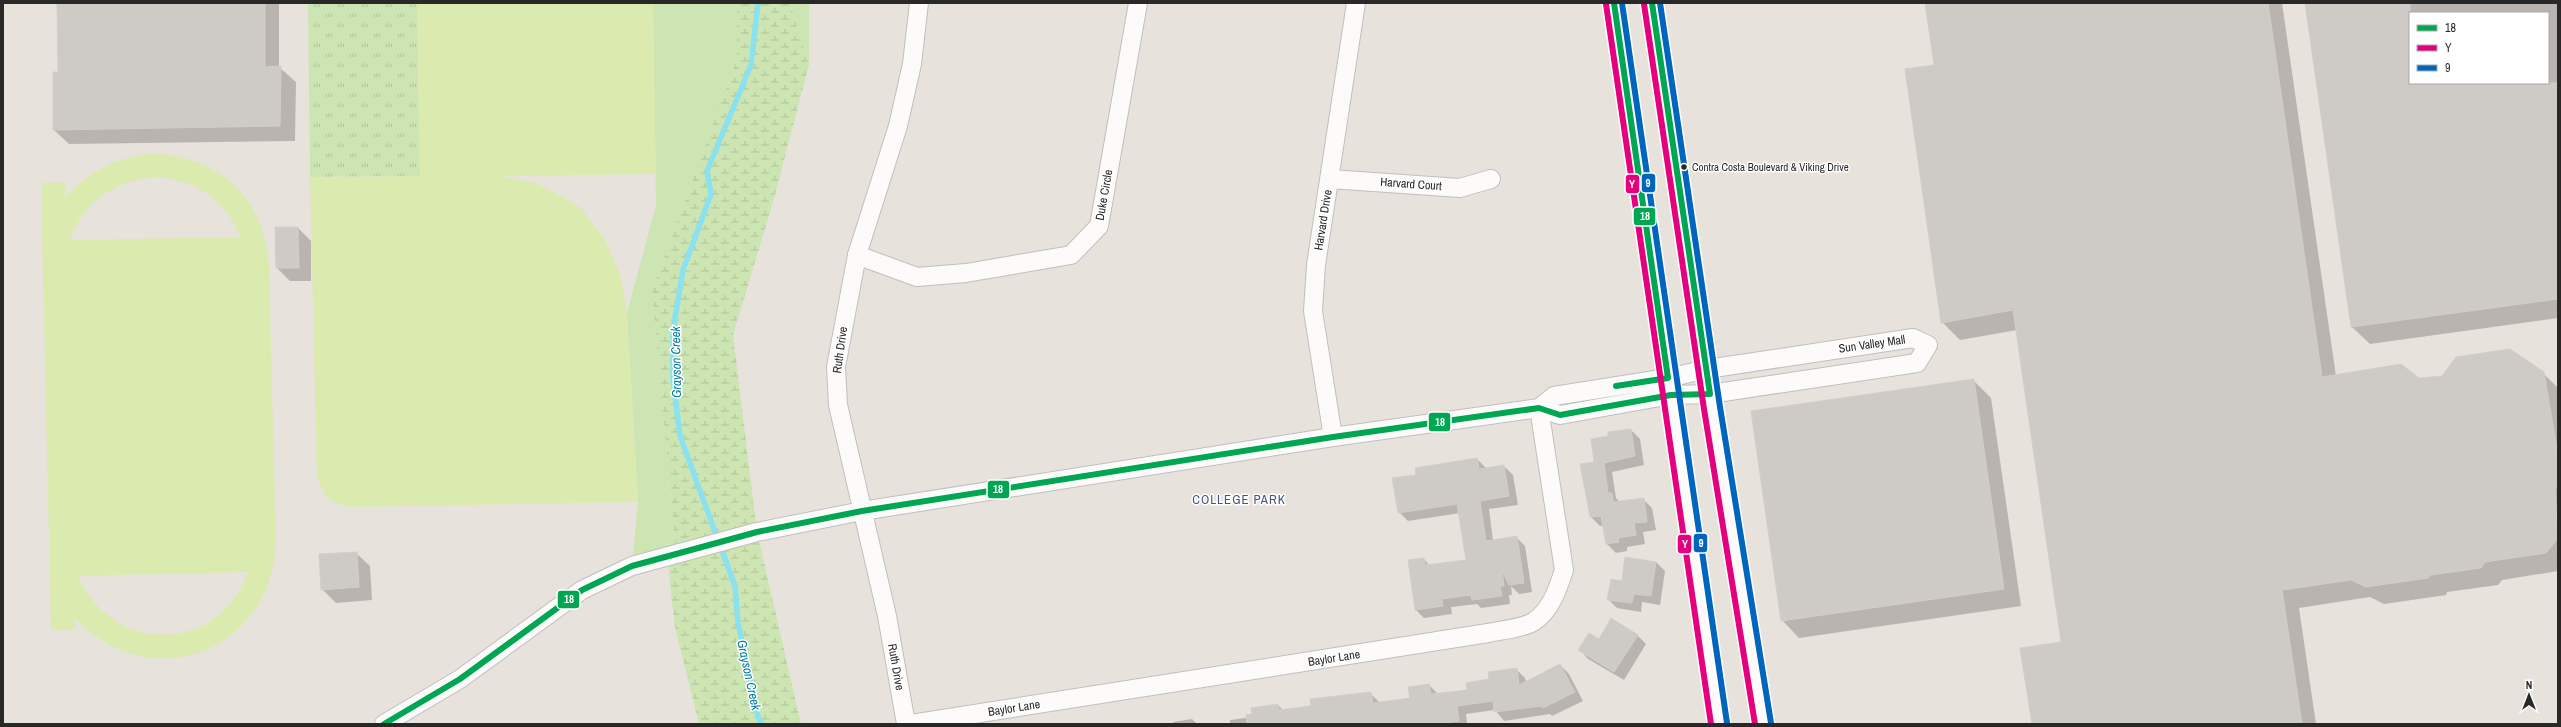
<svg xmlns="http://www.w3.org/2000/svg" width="2561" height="727" viewBox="0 0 2561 727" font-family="'Archivo Narrow',sans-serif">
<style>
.grass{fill:#cde5b2}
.wetland{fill:url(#wetland-marsh)}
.park{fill:url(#park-tufts)}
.pitch{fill:#dbeaaf;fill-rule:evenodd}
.shadow{fill:#0003;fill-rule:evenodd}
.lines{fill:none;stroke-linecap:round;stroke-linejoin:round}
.stream{stroke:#8ae1f0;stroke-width:5.5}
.building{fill:#cecac6;stroke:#d2cec9}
.street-casing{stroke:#c0bfbf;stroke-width:20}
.secondary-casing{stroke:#c0bfbf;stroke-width:24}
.street{stroke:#fcfbfa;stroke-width:18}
.secondary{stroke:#fcfbfa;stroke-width:22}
.bus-1-casing{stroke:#fff;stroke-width:9}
.bus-2-casing{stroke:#fff;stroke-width:9}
.bus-3-casing{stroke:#fff;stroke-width:9}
.bus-1{stroke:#00a651;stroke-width:6}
.bus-2{stroke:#e5007d;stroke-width:6}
.bus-3{stroke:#0065bd;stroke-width:6}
.bus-dot{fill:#282828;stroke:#fff;stroke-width:1.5}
.labels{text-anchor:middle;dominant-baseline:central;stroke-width:3;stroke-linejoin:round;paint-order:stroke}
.bus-label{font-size:11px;fill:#282828;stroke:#fff;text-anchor:start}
.street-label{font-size:12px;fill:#282828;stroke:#fff}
.water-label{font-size:13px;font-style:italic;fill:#037ca1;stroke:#fff}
.neighbourhood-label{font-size:13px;letter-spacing:1px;fill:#45557c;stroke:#fff}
.line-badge{stroke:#fff;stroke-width:1.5}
.badge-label{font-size:11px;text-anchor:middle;font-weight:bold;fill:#fff}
</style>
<defs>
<pattern id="wetland-marsh" width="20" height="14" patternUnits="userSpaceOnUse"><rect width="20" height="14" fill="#cde5b2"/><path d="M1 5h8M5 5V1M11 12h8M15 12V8" fill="none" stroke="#b0c499"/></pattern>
<pattern id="park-tufts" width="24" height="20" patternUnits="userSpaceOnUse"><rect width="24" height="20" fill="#cde5b2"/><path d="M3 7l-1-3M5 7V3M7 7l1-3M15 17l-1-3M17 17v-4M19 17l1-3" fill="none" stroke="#b0c499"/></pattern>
</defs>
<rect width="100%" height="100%" fill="#e8e2dc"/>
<g class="grass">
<path d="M653 3H737V59L652 291 676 554 632 566 638 502 627 313 656 205Z"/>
<path d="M790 3H809V65Z"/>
</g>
<path class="wetland" d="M737 3H790L809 65 773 202 733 335 757 532 801 724H699L675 627 667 557 676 554 652 291 737 59Z"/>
<path class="park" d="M308 3H417L420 176 310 177Z"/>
<g class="pitch">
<path d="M417 3H653L656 174 500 176 537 183 581 208 605 240 620 274 627 313 638 502 346 507 326 498 317 477 310 177 420 176Z"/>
<path d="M154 153C221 158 263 196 269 264L276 544C270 653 150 698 75 618V629L51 630 41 183 65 182V198C90 170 117 157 154 153ZM154 177C194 179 226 199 240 237L70 240C83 202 115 181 154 177ZM248 572C218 655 113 655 78 576Z"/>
</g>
<g class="shadow">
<path d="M58 3H279V67L296 82 295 141 69 144 54 130 59 73Z"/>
<path d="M1926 3H2282L2336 376 2418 379 2543 373 2558 388V571L2502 580 2498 585 2447 592 2446 595 2384 604 2370 597 2299 608 2316 724H2033L2063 643 2017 330 1960 340 1942 322 1935 66Z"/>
<path d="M2306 3H2558V318L2370 344 2352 327ZM2410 13H2548V83H2410Z"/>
<path d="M298 228 311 241V281H290L277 268Z"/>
<path d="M1973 380 1991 398 2021 606 1799 638 1782 620Z"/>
<path d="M1631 430 1640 439 1644 465 1612 472 1616 498 1620 502 1643 499 1652 508 1656 530 1643 532 1645 544 1627 547V551L1616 553 1607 544 1604 525 1600 526 1591 517 1595 463 1609 437Z"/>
<path d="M1477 459 1486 468 1504 466 1513 475 1518 505 1489 509 1493 541 1516 537 1525 546 1532 592 1519 594 1511 586 1512 595H1509L1510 604 1481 608 1477 604 1451 607 1452 614 1424 618 1415 609 1424 559 1430 566 1467 560 1460 513 1408 521 1399 512 1417 476Z"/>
<path d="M356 553 370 566 372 600 336 603 322 589Z"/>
<path d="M1656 562 1665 571 1660 605 1642 602 1641 612 1617 608 1608 599 1622 582Z"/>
<path d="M1637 635 1646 644 1624 680 1588 659 1580 650 1599 640Z"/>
<path d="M1560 665 1569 674 1583 701 1552 716 1550 714 1504 721 1495 710 1466 714 1467 724H1230V720L1253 717 1278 705 1284 711 1370 693 1380 703 1411 699 1429 685 1438 694 1468 690 1516 669 1525 678 1526 682Z"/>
<path d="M1192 719 1197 724H1173V722Z"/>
</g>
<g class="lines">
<path class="stream" d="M758 3 751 65 707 171 711 194 683 270 673 330V379L680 436 735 586 738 622 758 717 762 724"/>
</g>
<g class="building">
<path d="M57 3H265V67L281 66 280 126 53 130V72H58Z"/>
<path d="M1925 3H2268L2322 377 2401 364 2419 378 2442 376 2456 357 2510 349 2544 372 2558 455V485L2555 488 2558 538 2546 553 2485 562 2481 568 2430 575 2428 578 2366 587 2351 580 2282 590 2302 724H2032L2020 648 2061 642 2013 310 1941 323 1905 69 1934 65Z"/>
<path d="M2305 3H2410V83H2558V299L2351 327Z"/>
<path d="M275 227H298L299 268H276Z"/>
<path d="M1974 379 2004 589 1781 621 1751 411Z"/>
<path d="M1631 429 1635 456 1604 463 1608 493H1612L1613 502 1644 498 1647 522 1634 523 1636 535 1618 538 1619 542 1606 544 1601 516 1590 517 1580 464 1594 462 1591 439 1608 436V432Z"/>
<path d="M1477 458 1479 469 1504 465 1509 496 1480 501 1486 541 1517 536 1524 583 1509 585 1502 570 1504 586H1500L1502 596 1472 600 1471 595 1442 599 1443 606 1415 610 1408 560 1424 558 1425 565 1466 560 1457 504 1398 513 1392 478 1416 475 1415 468Z"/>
<path d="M357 552 359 587 321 590 319 554Z"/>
<path d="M1625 557 1656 562 1651 596 1634 594 1632 603 1607 600 1611 579 1622 581Z"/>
<path d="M1611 618 1638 635 1614 672 1578 650 1589 633 1599 639Z"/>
<path d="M1560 664 1575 692 1543 708 1541 706 1494 712 1493 701 1457 706 1459 721 1438 724H1247L1246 715 1252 714 1251 708 1278 704 1279 710 1311 706 1310 699 1371 692 1373 703 1410 698 1408 687 1429 684 1431 694 1467 690 1466 683 1489 679 1488 672 1517 668 1519 685Z"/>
</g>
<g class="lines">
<g class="street-casing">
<g id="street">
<path d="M1330 179 1460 188 1491 179"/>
<path d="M857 255 917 277 966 273 1071 255 1099 226 1138 3"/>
<path d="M1333 437 1313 311 1316 265 1356 3"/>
<path d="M384 724 460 679 582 590 632 566 757 532 862 511 1333 437 1539 408 1560 415 1671 395 1710 394 1917 363 1928 345 1913 338 1707 369 1668 378 1554 396 1539 408"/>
<path d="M906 724 887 616 838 405 836 367 857 255 898 126 912 64 919 3"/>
<path d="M911 724 1488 633C1501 630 1521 629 1533 622 1551 611 1558 588 1564 570L1539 408"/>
</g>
</g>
<g class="secondary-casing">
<g id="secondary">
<path d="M1614 3 1719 724"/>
<path d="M1652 3 1712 408 1763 724"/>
</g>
</g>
<use href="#street" class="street"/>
<use href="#secondary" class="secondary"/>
<g class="bus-1-casing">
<g id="bus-1">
<path d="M1614 3 1668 378 1616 386"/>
<path d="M384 724 460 679 582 590 632 566 757 532 862 511 1333 437 1539 408 1560 415 1671 395 1710 394 1652 3"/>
</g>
</g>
<g class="bus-2-casing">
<g id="bus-2">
<path d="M1606 4 1711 724"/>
<path d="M1644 4 1704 409 1755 724"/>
</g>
</g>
<g class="bus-3-casing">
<g id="bus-3">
<path d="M1622 3 1727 723"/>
<path d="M1660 3 1720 407 1771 723"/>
</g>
</g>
<use href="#bus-1" class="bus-1"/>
<use href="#bus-2" class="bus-2"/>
<use href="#bus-3" class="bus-3"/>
</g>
<circle class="bus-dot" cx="1684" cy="167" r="3.5"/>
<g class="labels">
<g class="bus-label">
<text x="1692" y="167">Contra Costa Boulevard &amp; Viking Drive</text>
</g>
<g class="street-label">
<text transform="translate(1411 184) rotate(4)">Harvard Court</text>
<text transform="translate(1104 195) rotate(-80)">Duke Circle</text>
<text transform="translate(1323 220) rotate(-81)">Harvard Drive</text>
<text transform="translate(1872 344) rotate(-8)">Sun Valley Mall</text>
<text transform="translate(840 350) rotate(-82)">Ruth Drive</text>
<text transform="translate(1334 658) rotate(-9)">Baylor Lane</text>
<text transform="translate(896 667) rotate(80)">Ruth Drive</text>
<text transform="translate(1014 708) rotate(-9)">Baylor Lane</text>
</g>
<g class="water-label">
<text transform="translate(676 362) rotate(-91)">Grayson Creek</text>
<text transform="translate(749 675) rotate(78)">Grayson Creek</text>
</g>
<g class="neighbourhood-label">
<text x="1239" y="499">COLLEGE PARK</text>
</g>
</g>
<g class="line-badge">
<rect x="1641" y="173" width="15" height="20" rx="4" fill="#0065bd"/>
<rect x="1625" y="174" width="15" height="20" rx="4" fill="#e5007d"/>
<rect x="1633" y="207" width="23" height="19" rx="4" fill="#00a651"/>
<rect x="1428" y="412" width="23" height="20" rx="4" fill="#00a651"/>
<rect x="987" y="480" width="23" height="19" rx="4" fill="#00a651"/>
<rect x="1693" y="533" width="15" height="20" rx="4" fill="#0065bd"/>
<rect x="1677" y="534" width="15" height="20" rx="4" fill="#e5007d"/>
<rect x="557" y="590" width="23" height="19" rx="4" fill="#00a651"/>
</g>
<g class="badge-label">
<text x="1648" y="187">9</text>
<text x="1632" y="188">Y</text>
<text x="1645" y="220">18</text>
<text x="1440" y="426">18</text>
<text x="998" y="493">18</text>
<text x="1701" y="547">9</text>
<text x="1685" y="548">Y</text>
<text x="569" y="603">18</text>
</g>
<rect width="2561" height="727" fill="none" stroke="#282828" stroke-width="8"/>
<rect x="2409" y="12" width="140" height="72" fill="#ffffff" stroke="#a9a9a9"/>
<rect x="2417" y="25" width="20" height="6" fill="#00a651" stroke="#a9a9a9"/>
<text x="2445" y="32" font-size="12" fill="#282828">18</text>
<rect x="2417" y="45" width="20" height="6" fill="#e5007d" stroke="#a9a9a9"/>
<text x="2445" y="52" font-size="12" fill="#282828">Y</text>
<rect x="2417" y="65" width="20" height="6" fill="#0065bd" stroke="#a9a9a9"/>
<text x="2445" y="72" font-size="12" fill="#282828">9</text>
<g transform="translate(2529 695)" stroke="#ffffff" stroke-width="3" paint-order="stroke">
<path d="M0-3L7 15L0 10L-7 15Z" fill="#282828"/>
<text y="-6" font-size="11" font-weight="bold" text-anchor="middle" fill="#282828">N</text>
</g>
</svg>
